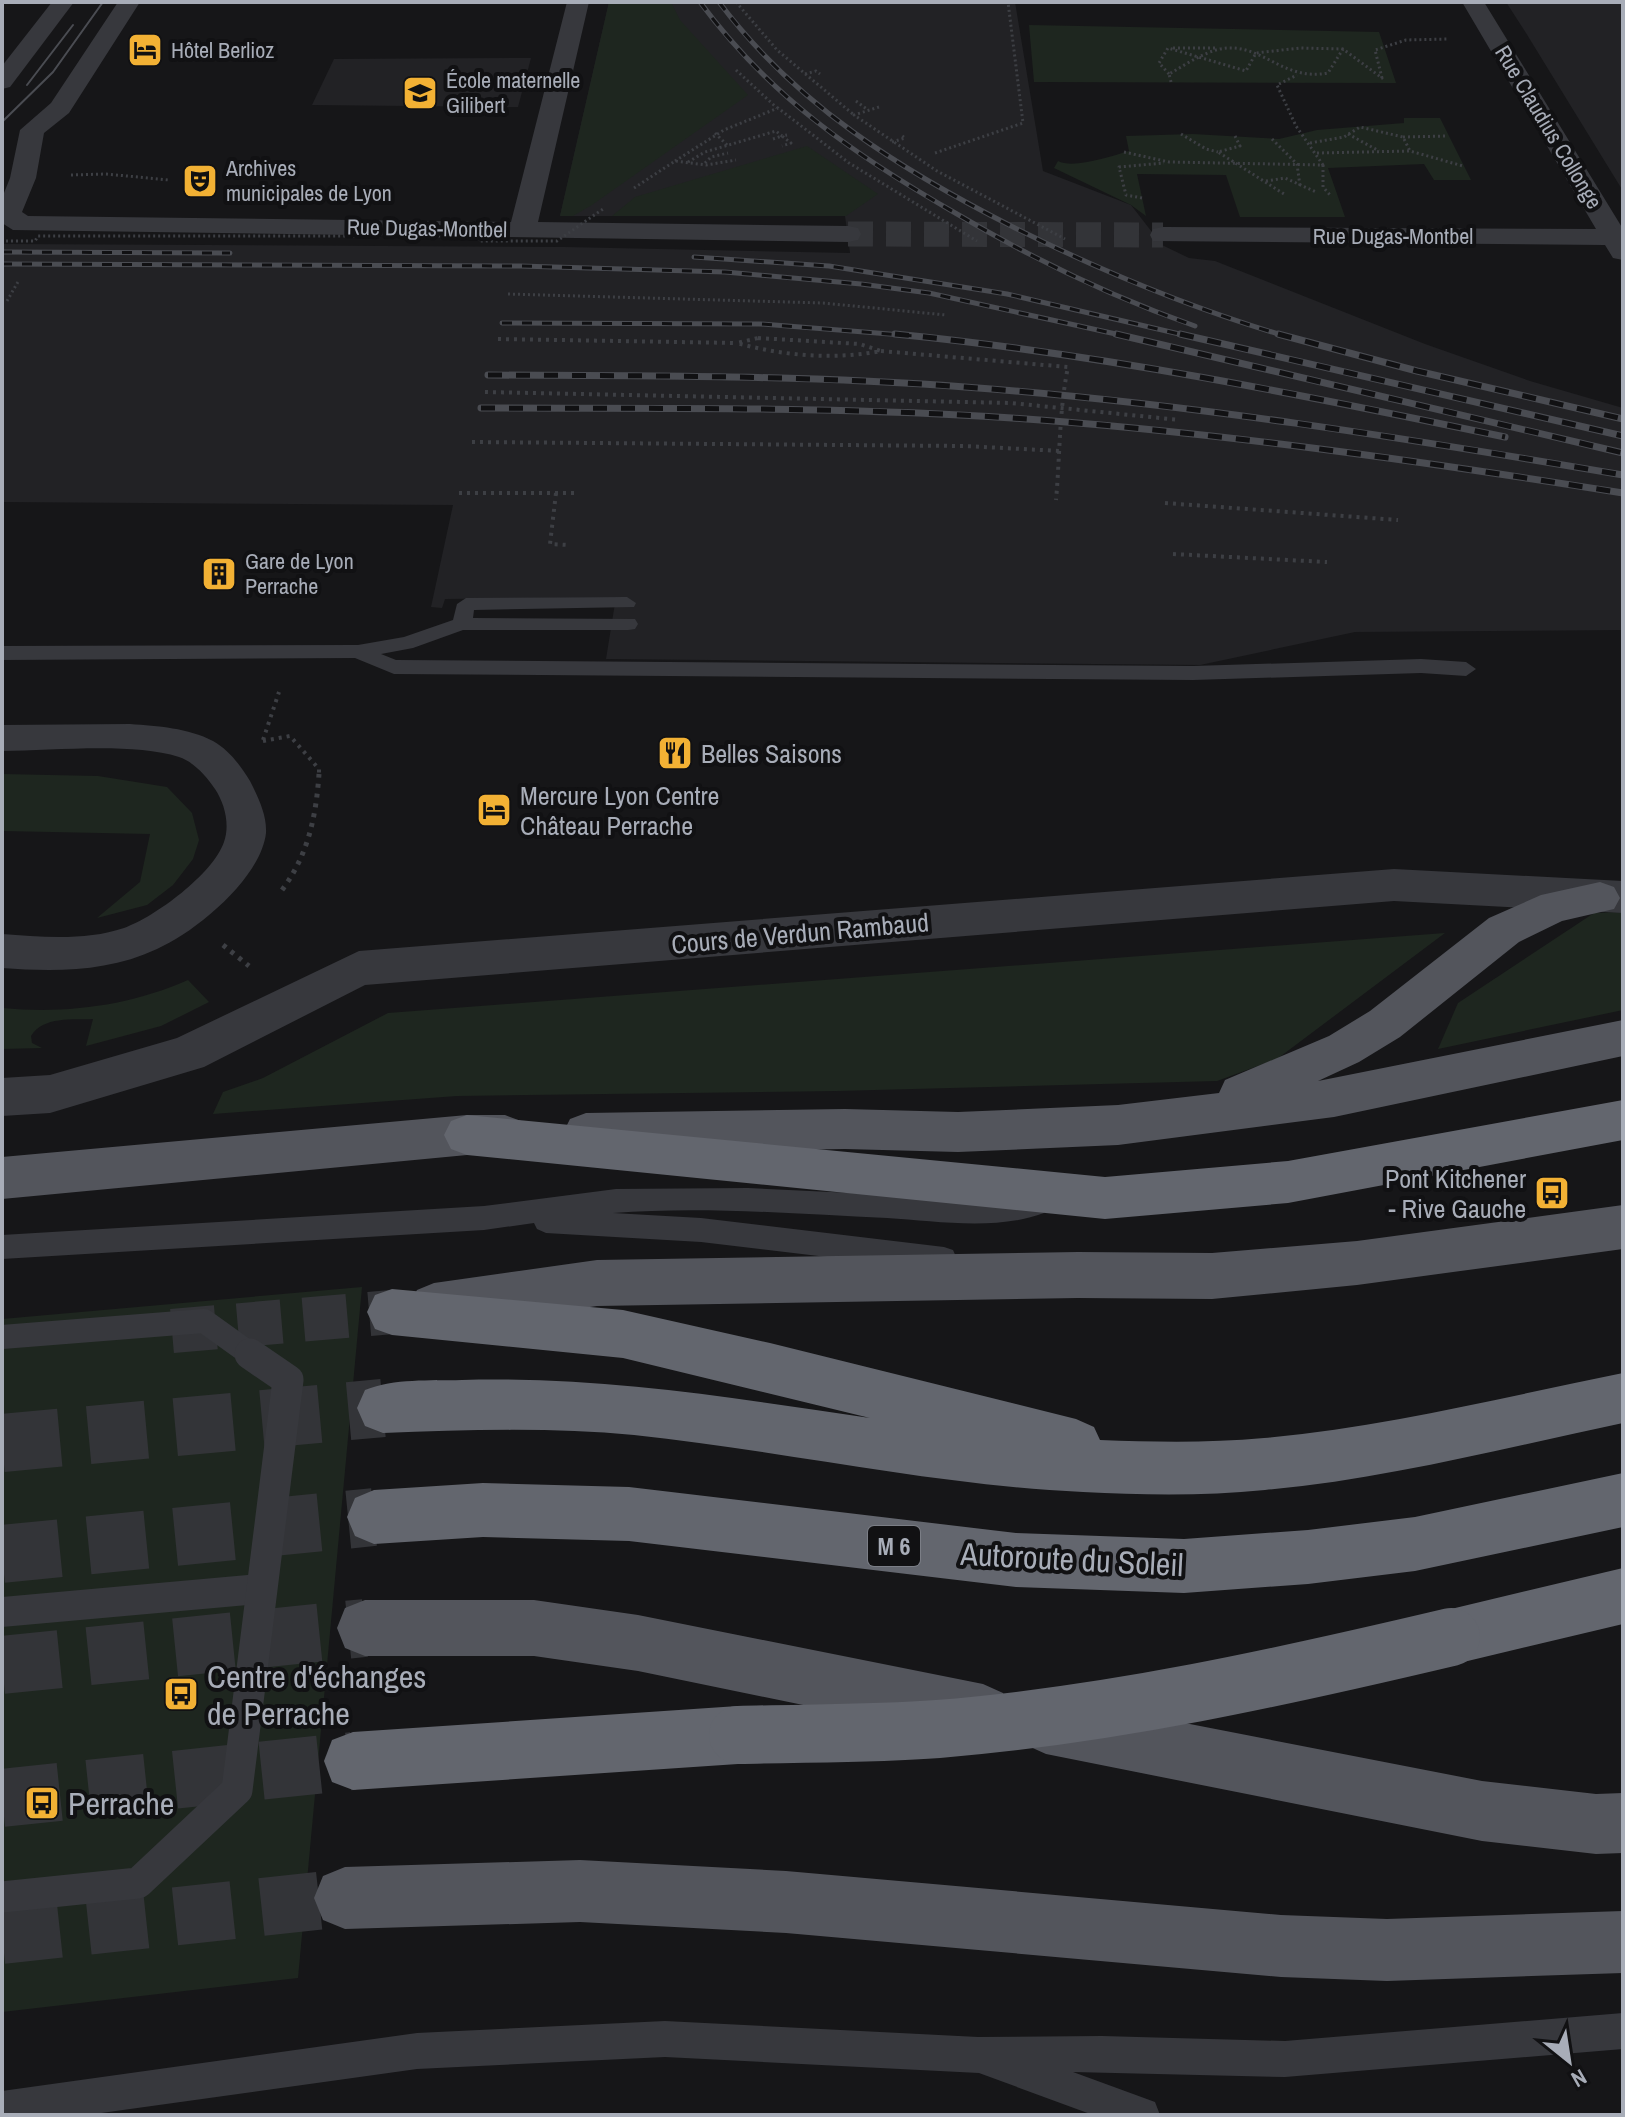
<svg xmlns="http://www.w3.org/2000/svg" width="1625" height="2117" viewBox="0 0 1625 2117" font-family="'Archivo Narrow',sans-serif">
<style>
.built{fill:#222225}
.green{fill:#1e261f}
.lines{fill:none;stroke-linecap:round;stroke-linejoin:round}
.street-tunnel{stroke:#333438;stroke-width:25;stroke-dasharray:25 13;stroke-linecap:butt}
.primary-tunnel-far1{stroke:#333438;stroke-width:44;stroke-dasharray:44 22;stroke-linecap:butt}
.primary-tunnel{stroke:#333438;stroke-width:58;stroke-dasharray:58 29;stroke-linecap:butt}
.highway-tunnel{stroke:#333438;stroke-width:58;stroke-dasharray:58 29;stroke-linecap:butt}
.path-far2{stroke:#3d3f44;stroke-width:3;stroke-dasharray:2 3;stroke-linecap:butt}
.path-far1{stroke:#3d3f44;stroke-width:4;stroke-dasharray:3 5;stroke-linecap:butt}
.path{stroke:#3d3f44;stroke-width:5;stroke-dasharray:4 6;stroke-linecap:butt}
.lane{fill:#37383d;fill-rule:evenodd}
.street{fill:#37383d;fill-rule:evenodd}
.primary{fill:#53555c;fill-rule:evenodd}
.highway{fill:#63666e;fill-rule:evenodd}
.tram{stroke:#4a4c52;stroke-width:2}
.rail-far1-casing{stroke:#4a4c52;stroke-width:5}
.rail-casing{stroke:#4a4c52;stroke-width:7}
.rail-far1{stroke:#111113;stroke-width:3;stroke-dasharray:10;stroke-linecap:butt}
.rail{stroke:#111113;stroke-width:5;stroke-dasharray:14;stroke-linecap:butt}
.path-bridge{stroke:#3d3f44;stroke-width:3;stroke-dasharray:2 3;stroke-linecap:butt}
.lane-bridge-far1{stroke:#37383d;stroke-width:24}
.lane-bridge{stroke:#37383d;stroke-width:31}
.highway-bridge{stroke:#63666e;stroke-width:58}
.labels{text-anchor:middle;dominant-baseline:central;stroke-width:8;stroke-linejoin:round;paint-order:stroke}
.far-poi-label{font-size:22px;fill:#a8adb8;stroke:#111113;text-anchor:start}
.far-street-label{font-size:22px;fill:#a8adb8;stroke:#111113}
.shield{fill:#111113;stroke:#7b7e86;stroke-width:2}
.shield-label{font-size:24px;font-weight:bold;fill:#a8adb8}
.poi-label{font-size:26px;fill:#a8adb8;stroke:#111113;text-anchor:start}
.street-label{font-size:26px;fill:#a8adb8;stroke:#111113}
.near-street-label{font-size:32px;fill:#a8adb8;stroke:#111113}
.near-poi-label{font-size:32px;fill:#a8adb8;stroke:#111113;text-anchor:start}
</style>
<rect width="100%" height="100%" fill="#161618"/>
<g class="built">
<path d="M609 2H1015L1043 171 1131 205 1162 245 1189 258 1215 261 1425 344 1530 381 1623 408V630L1355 632 1200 665 606 659 616 597 445 599 442 608 431 607 453 505 2 502V244L565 247 850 253 845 216H560Z"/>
<path d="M1506 2H1623V191L1526 33Z"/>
<path d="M531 58 518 107 312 105 334 59Z"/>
</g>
<g class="green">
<path d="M609 2H671L680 20 748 95 592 205 573 216H560Z"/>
<path d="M1029 25 1379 32 1396 83 1034 82Z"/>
<path d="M1404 118H1440L1471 180H1434L1424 164 1328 168 1345 217H1240L1226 175 1137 174 1146 216 1131 205 1054 168 1058 161C1073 169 1109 157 1129 151L1126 136 1193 134 1279 139 1317 130 1404 123Z"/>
<path d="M807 146 878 194 846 216H612L635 197Z"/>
<path d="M2 774 98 776 167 787 192 813 199 840 193 859 173 885 147 905 97 918 140 882 150 834 2 831Z"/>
<path d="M1623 912V1010L1438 1049 1458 1003 1594 913Z"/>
<path d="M1445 933 1277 1059 1217 1081 837 1091 457 1096 213 1114 223 1092 263 1078 388 1013Z"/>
<path d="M188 980 209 1002 161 1026 86 1046 93 1019C73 1020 43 1016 31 1036L32 1043 42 1048 2 1049V1008C66 1014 129 1006 188 980Z"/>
<path d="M362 1287 298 1978 2 2012V1319Z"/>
</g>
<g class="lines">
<path class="street-tunnel" d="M848 234 1163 235"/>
<path class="primary-tunnel-far1" d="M172 1331 392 1312"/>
<g class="primary-tunnel">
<path d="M2 1665 365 1628"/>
<path d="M2 1935 345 1898"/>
</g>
<g class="highway-tunnel">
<path d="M2 1443 383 1408"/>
<path d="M2 1554 374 1517"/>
<path d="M2 1798 353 1761"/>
</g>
<g class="path-far2">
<path d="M736 2 777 50 854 115"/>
<path d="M1173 48H1215"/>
<path d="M736 70 777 108"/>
<path d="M805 74 816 71 820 74"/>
<path d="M1169 74 1159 63 1168 48 1246 71 1256 53 1300 48 1343 49"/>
<path d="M1171 82 1169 74C1185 65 1202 53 1220 49 1261 41 1282 82 1328 73L1343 49 1382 78 1375 50 1406 40 1447 39"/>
<path d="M856 101 868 110"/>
<path d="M879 107 854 115 937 171 1065 239"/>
<path d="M715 133 727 145"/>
<path d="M1181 134 1206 149 1218 152"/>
<path d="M1348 134 1379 151"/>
<path d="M1235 136 1240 146 1218 152 1284 194"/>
<path d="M1403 137 1448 136"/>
<path d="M773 139 782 136 791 143 782 146"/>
<path d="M1272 139 1297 164 1300 186"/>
<path d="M892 142 905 138 901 135"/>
<path d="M1310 143 1344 137 1360 127 1403 137 1410 151"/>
<path d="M1124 152 1169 162 1323 165 1296 126 1277 85 1297 75"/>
<path d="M935 153 1023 123 1008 2"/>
<path d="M1317 153 1410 151 1463 166"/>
<path d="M675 161 724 130 778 108 849 163 977 241"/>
<path d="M688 162 705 152 776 131 782 136 787 135"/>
<path d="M705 163 711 157 728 153"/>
<path d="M1323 165V187L1330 195"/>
<path d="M71 175 106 174 169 180"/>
<path d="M1266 181 1285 178 1316 192"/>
<path d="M634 188 675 161 706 165 736 160"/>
<path d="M1142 198 1126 195 1119 167 1164 163"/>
<path d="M508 294 823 303 946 315"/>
<path d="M7 301 19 280"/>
</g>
<g class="path-far1">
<path d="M758 338 860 344 881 351C833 360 784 356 737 343Z"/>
<path d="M498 339 737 343"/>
<path d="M881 351 1068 367C1059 410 1060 456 1056 500"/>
<path d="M485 392 1011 403 1180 420"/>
<path d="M472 442 964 446 1061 451"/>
<path d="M459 493H574"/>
<path d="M556 493 550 544 568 545"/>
<path d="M1165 503 1398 520"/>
<path d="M1173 554 1327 562"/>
<path d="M263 740 279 692"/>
<path d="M263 741 290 736 319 769V776"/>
</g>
<g class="path">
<path d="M282 890C308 855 316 817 319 774"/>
<path d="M223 945 249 966"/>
</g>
<g class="lane">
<path d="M627 597 636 603 634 607 474 610 473 618 635 619 638 624 635 629 628 630H463L413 648 381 654 396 660 1193 666 1421 659 1466 662 1476 669 1466 676 1421 673 1193 680 394 674 355 658 2 660V646L358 645 404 637 453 620 457 604 466 598Z"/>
<path d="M748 1188 980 1199 1035 1193 1044 1197 1048 1205 1044 1213C996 1231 936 1221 887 1218 796 1214 703 1206 613 1213L701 1218 944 1247 953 1250 957 1259 953 1268 944 1271 701 1242 546 1233 537 1229 534 1223 484 1230 2 1259V1235L484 1206 616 1189Z"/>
<path d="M260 1574 271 1578 275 1589 271 1600 260 1604 2 1627V1597Z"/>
<path d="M1623 2013V2049L1285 2077 1073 2072 1155 2102 1160 2115H1093L979 2073 665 2057 417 2069 87 2115H2V2091L417 2033 665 2021 978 2037 1102 2036 1285 2041Z"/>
</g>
<g class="street">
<path d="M52 2H74L10 87 2 89V66Z"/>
<path d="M118 2H140L69 113 44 133 36 178 22 212 28 216 511 222 567 2H589L538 222 848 226 858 228 861 234 858 240 848 242 13 230 2 223V198L10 178 20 130 51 103Z"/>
<path d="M1462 2H1484L1623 229V260L1613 258 1605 245 1153 241 1150 235 1153 229 1163 227 1596 229Z"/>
<path d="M130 724C158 726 188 728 213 741 229 750 241 766 250 781 258 797 267 815 266 833 261 878 196 932 157 949 108 972 55 972 2 968V934C41 937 86 941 124 928 155 917 213 874 224 842 230 825 225 804 215 789 206 776 194 762 179 757 131 742 53 751 2 751V725Z"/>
<path d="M1394 869 1623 881V913L1394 901 365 985 204 1067 50 1113 2 1116V1078L50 1075 177 1038 359 951Z"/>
</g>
<g class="primary">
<path d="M1600 882 1614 887 1620 898 1614 909 1562 921 1519 942 1400 1037 1359 1062 1318 1081 1623 1020V1056L1334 1117 1118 1145 958 1152 845 1149 586 1153 570 1147 563 1133 570 1119 586 1113 845 1109 958 1112 1118 1105 1219 1093 1225 1080 1329 1036 1370 1011 1489 918 1541 895Z"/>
<path d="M467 1115H505L521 1121 528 1135 521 1149 505 1155H467L2 1199V1157Z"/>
<path d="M1623 1205V1249L1357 1285 1212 1299 1078 1298 597 1306 434 1329 417 1322 409 1306 417 1290 434 1283 597 1260 1078 1252 1212 1253 1357 1241Z"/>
<path d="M365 1600H534L638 1615 983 1684 1003 1693 1012 1713 1003 1733 983 1742 638 1671 534 1656H365L345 1648 337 1628 345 1608Z"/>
<path d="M1046 1696 1482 1781 1596 1794 1623 1793V1853L1596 1854 1482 1841 1046 1754 1026 1745 1017 1725 1026 1705Z"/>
<path d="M580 1860 786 1871 1281 1915 1387 1919 1623 1911V1973L1387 1981 1281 1977 786 1933 580 1922 345 1929 323 1920 314 1898 323 1876 345 1867Z"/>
</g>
<g class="highway">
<path d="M1623 1100V1140L1288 1203 1105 1219 467 1155 451 1149 444 1135 451 1121 467 1115 1105 1177 1288 1161Z"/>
<path d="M392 1289 623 1310 770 1343 1076 1419 1094 1427 1100 1440C1155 1442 1210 1443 1264 1438 1385 1427 1504 1397 1623 1373V1423C1504 1448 1386 1479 1265 1490 1205 1496 1143 1495 1083 1492 932 1485 784 1451 634 1435 551 1427 467 1430 383 1433L365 1426 357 1408 365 1390C395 1378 429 1381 462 1380 600 1376 734 1398 870 1418L623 1358 392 1335 375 1329 367 1312 375 1295Z"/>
<path d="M1623 1473V1527L1415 1571 1308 1584 1184 1593 1016 1587 629 1541 483 1537 374 1544 355 1536 347 1517 355 1498 374 1490 483 1483 629 1487 1016 1533 1184 1539 1308 1530 1415 1517Z"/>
<path d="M1623 1568V1624L1451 1665 1431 1657 1423 1637 1431 1617 1451 1609Z"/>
<path d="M738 1706 759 1714 767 1735 759 1756 738 1764 353 1790 332 1782 324 1761 332 1740 353 1732Z"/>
</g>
<g class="tram">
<path d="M27 85 73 25"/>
<path d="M2 122 53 72 103 2"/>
</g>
<g class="rail-far1-casing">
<g id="rail-far1">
<path d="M700 2C770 97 856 156 957 214 1033 259 1112 297 1195 326"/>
<path d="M719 2C796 105 901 170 1015 228 1101 271 1191 308 1285 336"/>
<path d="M2 252 230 253"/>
<path d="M694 257 829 266 1007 294 1188 336"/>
<path d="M2 264 520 266 725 272 861 284 929 293 1125 336"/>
<path d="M502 323 761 324 915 336"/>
</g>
</g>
<g class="rail-casing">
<g id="rail">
<path d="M895 334C1101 354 1303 395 1505 437"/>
<path d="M1116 334 1623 453"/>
<path d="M1180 334 1623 436"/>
<path d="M1278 334 1417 371 1623 419"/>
<path d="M488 375C647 376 806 375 965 387 1186 403 1405 438 1623 475"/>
<path d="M481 408C658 409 835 406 1012 418 1217 432 1420 461 1623 493"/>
</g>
</g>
<use href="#rail-far1" class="rail-far1"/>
<use href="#rail" class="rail"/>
<path class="path-bridge" d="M6 241H35L38 236H480L478 241H557L603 209"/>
<path class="lane-bridge-far1" d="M2 1337 204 1321 253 1356"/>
<path class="lane-bridge" d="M2 1897 138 1883 237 1790 288 1380 250 1354"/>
<path class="highway-bridge" d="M738 1735C805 1733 872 1734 938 1729 1111 1715 1282 1677 1451 1637"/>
</g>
<defs>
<g id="hotel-square" transform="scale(1.8)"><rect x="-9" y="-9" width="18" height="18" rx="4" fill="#f2b134" stroke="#111113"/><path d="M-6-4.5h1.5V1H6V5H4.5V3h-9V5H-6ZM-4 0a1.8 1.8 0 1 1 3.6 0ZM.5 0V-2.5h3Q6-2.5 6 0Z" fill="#111"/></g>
<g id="school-square" transform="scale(1.8)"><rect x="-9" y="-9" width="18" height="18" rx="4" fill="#f2b134" stroke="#111113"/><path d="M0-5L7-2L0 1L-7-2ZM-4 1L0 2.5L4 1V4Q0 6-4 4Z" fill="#111"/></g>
<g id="theatre-square" transform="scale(1.8)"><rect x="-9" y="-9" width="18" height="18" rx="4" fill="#f2b134" stroke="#111113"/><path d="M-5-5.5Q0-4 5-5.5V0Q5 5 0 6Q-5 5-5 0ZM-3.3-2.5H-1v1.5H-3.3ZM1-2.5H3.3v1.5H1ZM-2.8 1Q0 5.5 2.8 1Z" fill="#111"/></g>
<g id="building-square" transform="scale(1.8)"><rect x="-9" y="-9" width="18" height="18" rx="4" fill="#f2b134" stroke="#111113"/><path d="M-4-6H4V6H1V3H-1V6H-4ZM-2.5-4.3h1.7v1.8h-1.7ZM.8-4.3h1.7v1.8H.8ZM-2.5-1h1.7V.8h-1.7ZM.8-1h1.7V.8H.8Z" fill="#111"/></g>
<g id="restaurant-square" transform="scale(1.8)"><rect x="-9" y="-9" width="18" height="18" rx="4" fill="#f2b134" stroke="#111113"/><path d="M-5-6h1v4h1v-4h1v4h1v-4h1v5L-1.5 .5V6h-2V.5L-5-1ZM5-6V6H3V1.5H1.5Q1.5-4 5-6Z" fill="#111"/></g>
<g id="bus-square" transform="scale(1.8)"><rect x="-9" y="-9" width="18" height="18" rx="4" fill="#f2b134" stroke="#111113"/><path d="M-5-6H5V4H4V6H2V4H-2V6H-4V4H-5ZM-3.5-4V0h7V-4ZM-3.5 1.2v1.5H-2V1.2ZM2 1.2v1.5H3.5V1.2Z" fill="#111"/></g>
</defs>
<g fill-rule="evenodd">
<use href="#hotel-square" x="145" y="50"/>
<use href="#school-square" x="420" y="93"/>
<use href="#theatre-square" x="200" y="181"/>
<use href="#building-square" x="219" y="574"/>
<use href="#restaurant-square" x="675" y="753"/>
<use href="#hotel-square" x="494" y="810"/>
<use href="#bus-square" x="1552" y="1193"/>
<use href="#bus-square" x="181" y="1694"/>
<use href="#bus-square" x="42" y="1803"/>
</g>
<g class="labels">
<g class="far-poi-label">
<text x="171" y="50">Hôtel Berlioz</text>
<text x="446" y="80">École maternelle<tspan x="446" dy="25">Gilibert</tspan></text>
<text x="226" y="168">Archives<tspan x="226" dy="25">municipales de Lyon</tspan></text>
<text x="245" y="561">Gare de Lyon<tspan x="245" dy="25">Perrache</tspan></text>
</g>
<g class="far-street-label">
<text transform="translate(1549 127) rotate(59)">Rue Claudius Collonge</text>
<text transform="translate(427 228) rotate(1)">Rue Dugas-Montbel</text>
<text x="1393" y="236">Rue Dugas-Montbel</text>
</g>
<rect class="shield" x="868" y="1526" width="52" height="40" rx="6"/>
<g class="shield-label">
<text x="894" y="1546">M 6</text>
</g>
<g class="poi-label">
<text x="701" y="753">Belles Saisons</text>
<text x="520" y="795">Mercure Lyon Centre<tspan x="520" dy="30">Château Perrache</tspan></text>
<text x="1526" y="1178" text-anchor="end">Pont Kitchener<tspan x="1526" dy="30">- Rive Gauche</tspan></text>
</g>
<g class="street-label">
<text transform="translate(800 933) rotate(-5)">Cours de Verdun Rambaud</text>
</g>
<g class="near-street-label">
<text transform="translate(1072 1559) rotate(3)">Autoroute du Soleil</text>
</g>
<g class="near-poi-label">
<text x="207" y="1676">Centre d'échanges<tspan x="207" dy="37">de Perrache</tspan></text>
<text x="68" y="1803">Perrache</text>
</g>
</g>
<rect width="1625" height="2117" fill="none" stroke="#a8adb8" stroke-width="8"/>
<g transform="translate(1569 2061) rotate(150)" stroke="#111113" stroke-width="6" paint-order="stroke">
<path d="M0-6L14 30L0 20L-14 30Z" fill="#a8adb8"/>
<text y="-12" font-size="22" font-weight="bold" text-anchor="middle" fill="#a8adb8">N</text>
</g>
</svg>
